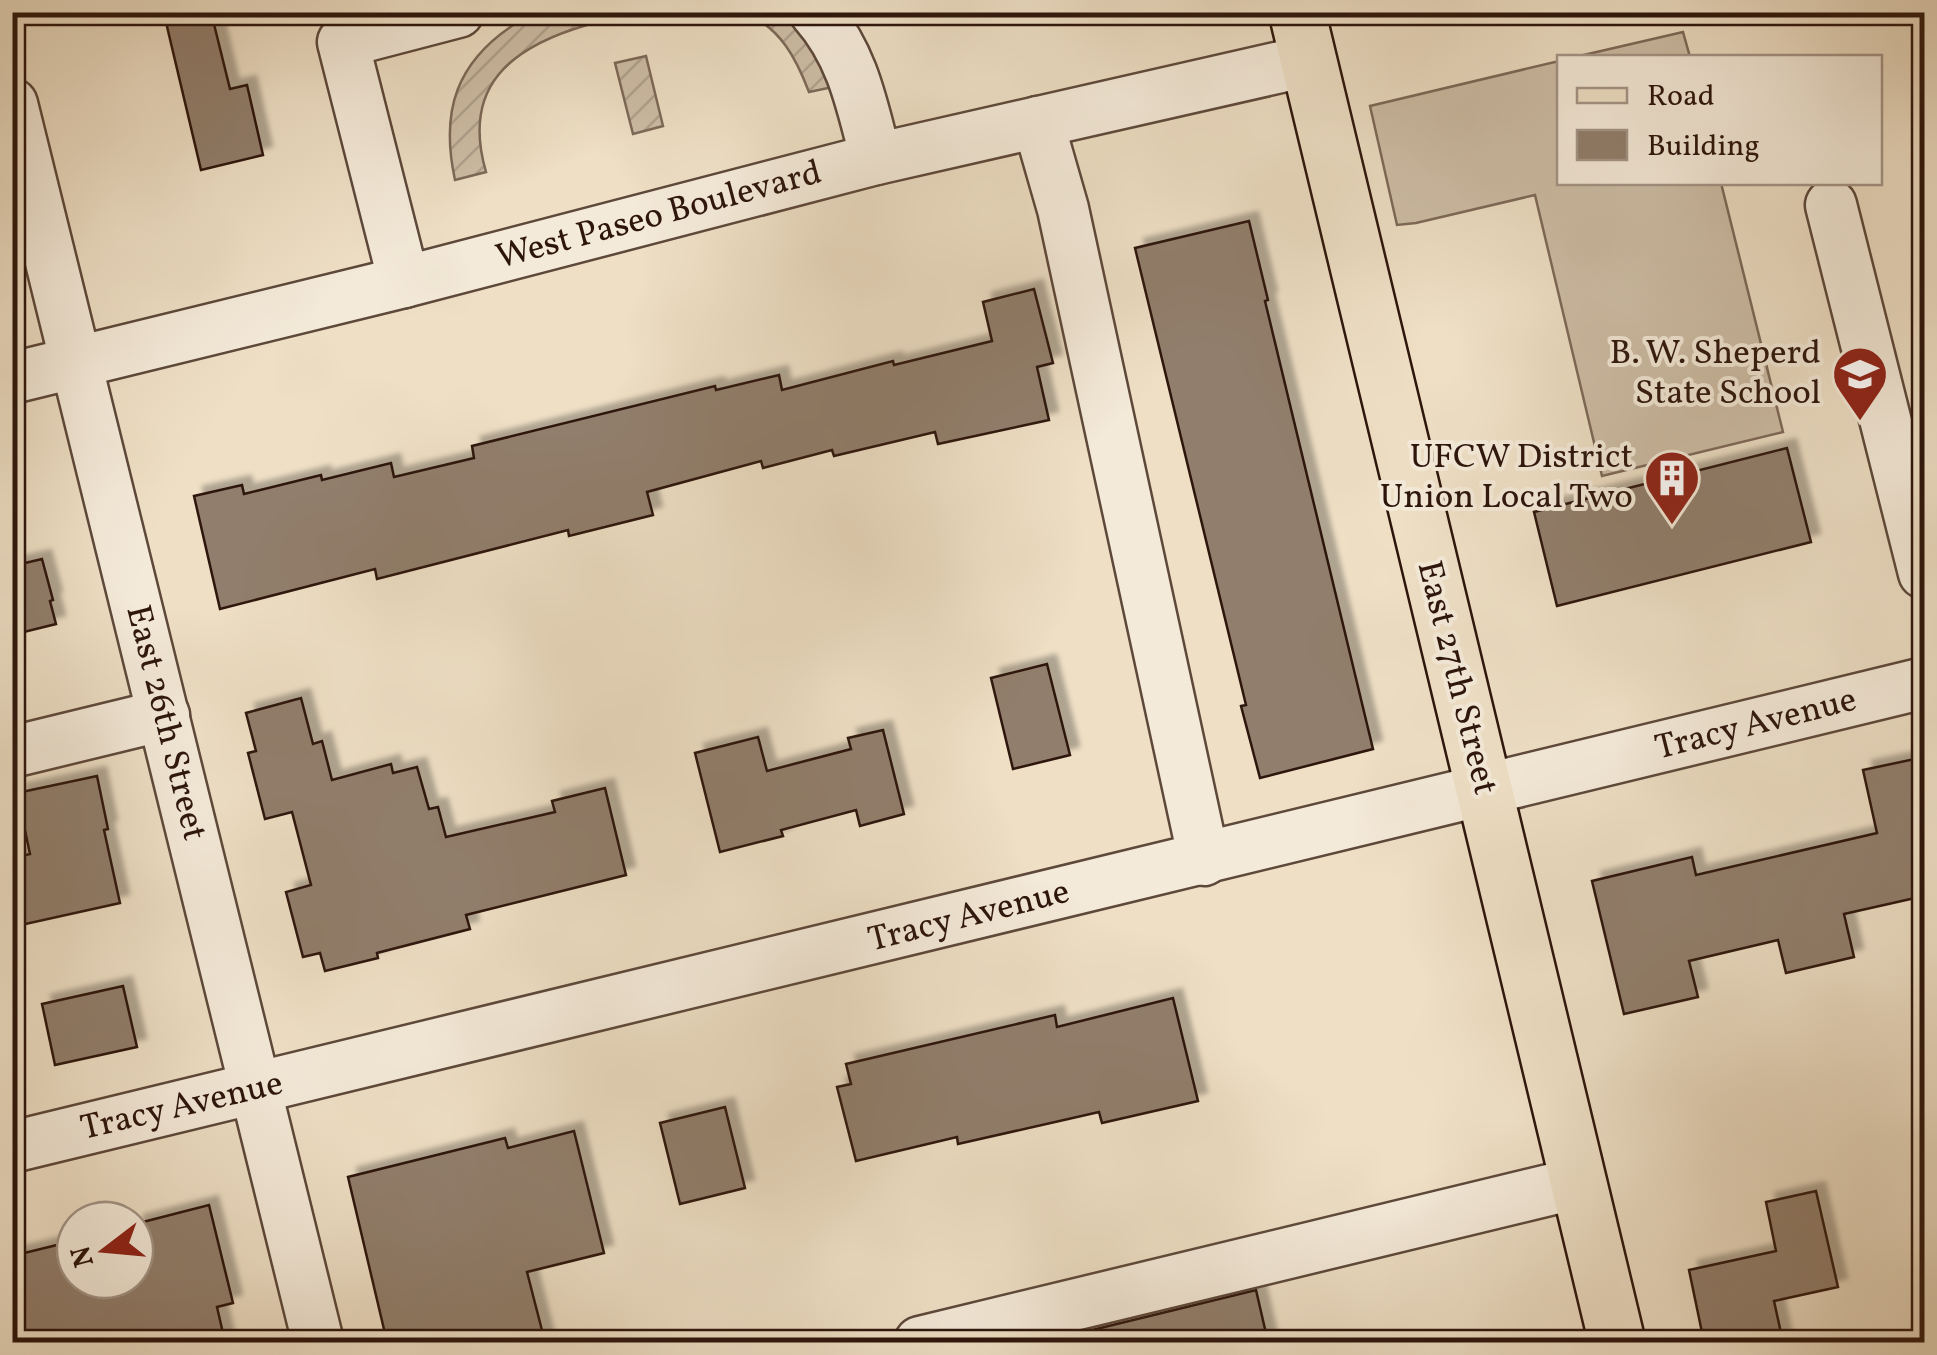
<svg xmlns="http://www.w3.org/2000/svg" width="1937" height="1355" viewBox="0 0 1937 1355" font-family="Vollkorn,serif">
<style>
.grass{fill:#cdbda6;stroke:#7d6959;stroke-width:2.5}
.garden{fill:url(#garden-furrows);stroke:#7d6959;stroke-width:2.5}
.building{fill:#917e6c;stroke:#2d150c;stroke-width:2.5;filter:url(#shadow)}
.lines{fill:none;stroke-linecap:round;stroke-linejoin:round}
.minor-casing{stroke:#5d483a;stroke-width:55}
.major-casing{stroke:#2d150c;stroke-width:60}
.minor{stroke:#f4ead9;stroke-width:50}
.major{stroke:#eedfc5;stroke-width:55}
.labels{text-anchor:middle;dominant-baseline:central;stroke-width:8;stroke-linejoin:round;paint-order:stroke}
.street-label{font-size:35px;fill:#2d150c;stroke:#f4ead9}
.poi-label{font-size:35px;fill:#2d150c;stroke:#f4ead9;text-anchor:end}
</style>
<defs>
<pattern id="garden-furrows" width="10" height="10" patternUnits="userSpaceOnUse" patternTransform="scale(2.5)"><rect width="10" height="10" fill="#cdbda6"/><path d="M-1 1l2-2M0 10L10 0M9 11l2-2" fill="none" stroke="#b0a28e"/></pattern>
<filter id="shadow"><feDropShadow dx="9" dy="-9" stdDeviation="2.5" flood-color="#0004"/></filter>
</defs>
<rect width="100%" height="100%" fill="#eedfc5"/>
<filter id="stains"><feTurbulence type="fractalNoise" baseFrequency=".002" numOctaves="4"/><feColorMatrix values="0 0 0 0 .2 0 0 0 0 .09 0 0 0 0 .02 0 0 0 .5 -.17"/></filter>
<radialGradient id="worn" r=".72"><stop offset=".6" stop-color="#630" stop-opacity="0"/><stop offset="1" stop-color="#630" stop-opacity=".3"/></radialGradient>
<g class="grass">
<path d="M1683 32 1690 57H1575Z"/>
<path d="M1559 61 1560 182 1721 183 1783 432 1602 476 1535 195 1416 223 1397 225 1370 106Z"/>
</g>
<g class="garden">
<path d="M531 12 584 13 587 25C511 47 461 86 486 172L455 180C440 111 456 61 518 22L517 16Z"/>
<path d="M746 13H796L838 86 809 92C796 58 781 29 746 13Z"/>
<path d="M646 56 663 126 633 134 615 63Z"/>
</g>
<g class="building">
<path d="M186 12H211L230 89 247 85 263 155 201 170 165 18Z"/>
<path d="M1249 221 1268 300 1265 301 1373 749 1260 778 1241 706 1246 705 1135 248Z"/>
<path d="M1034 289 1053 363 1037 367 1049 420 938 444 935 432 834 456 832 450 763 468 761 461 647 492 653 515 569 536 568 530 377 579 375 569 220 609 194 496 242 485 244 494 321 475 322 480 391 463 394 477 474 458 472 446 715 386 716 390 779 375 782 390 893 361 894 365 992 341 983 302Z"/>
<path d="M1787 448 1811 542 1557 606 1534 512Z"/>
<path d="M42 559 53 600 50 601 56 624 12 635V566Z"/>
<path d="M1047 664 1070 755 1013 769 991 678Z"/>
<path d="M301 698 313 744 322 741 332 780 391 764 393 773 417 767 429 809 438 807 446 837 555 812 552 801 605 788 626 875 466 915 470 929 377 953 378 958 325 971 320 953 303 957 286 892 311 885 292 812 265 819 248 753 256 751 246 713Z"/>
<path d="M883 730 904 814 860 826 856 810 781 830 783 836 720 852 695 753 758 737 767 771 851 749 848 738Z"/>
<path d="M1924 757V896L1844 914 1854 957 1786 973 1778 940 1689 961 1698 997 1624 1014 1592 881 1692 857 1696 875 1877 833 1863 770Z"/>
<path d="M97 776 108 829 104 830 120 903 12 927V858L30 854 17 793Z"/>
<path d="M123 986 137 1047 55 1065 42 1004Z"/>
<path d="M1173 998 1198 1101 1102 1123 1099 1112 958 1144 957 1137 856 1161 837 1087 851 1084 846 1064 1055 1015 1057 1027Z"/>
<path d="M725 1107 745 1188 680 1204 660 1123Z"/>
<path d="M574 1131 604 1253 527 1272 545 1342H387L348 1177 505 1138 508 1148Z"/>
<path d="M1816 1191 1838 1287 1774 1301 1783 1342H1704L1689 1270 1776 1251 1766 1202Z"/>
<path d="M209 1205 233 1303 217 1307 225 1342H12V1256L65 1243 73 1280H135V1224Z"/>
<path d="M1256 1290 1268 1342H1085L1084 1332Z"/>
</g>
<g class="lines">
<g class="minor-casing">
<g id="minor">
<path d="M815 12C853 55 862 105 876 159"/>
<path d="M12 104 318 1342"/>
<path d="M1038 122 1063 209 1204 860"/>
<path d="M1831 205 1924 573"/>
<path d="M404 282 343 42 458 12"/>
<path d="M12 378 404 282 876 159 1307 61"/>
<path d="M12 752 164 715"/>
<path d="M12 1147 1924 683"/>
<path d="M920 1342 1578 1183"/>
</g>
</g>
<g class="major-casing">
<path id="major" d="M1297 12 1617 1342"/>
</g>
<use href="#minor" class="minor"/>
<use href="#major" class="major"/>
</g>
<defs>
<g id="school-pin" transform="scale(2.875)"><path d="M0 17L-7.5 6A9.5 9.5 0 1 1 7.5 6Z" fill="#8f2418" stroke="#f4ead9"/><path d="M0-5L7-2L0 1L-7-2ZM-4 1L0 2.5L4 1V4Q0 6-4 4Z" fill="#fff"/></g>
<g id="building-pin" transform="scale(2.875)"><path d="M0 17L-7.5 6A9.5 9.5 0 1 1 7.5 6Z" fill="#8f2418" stroke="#f4ead9"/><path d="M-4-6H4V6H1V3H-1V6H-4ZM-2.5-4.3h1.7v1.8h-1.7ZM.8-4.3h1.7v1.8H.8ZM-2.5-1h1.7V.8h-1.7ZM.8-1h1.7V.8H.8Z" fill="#fff"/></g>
</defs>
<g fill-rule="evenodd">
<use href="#school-pin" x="1860" y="374"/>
<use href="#building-pin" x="1672" y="478"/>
</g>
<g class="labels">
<g class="street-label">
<text transform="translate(659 216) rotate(-15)">West Paseo Boulevard</text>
<text transform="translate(1456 678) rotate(76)">East 27th Street</text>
<text transform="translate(165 723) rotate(76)">East 26th Street</text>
<text transform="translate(1756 725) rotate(-14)">Tracy Avenue</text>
<text transform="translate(969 917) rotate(-14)">Tracy Avenue</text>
<text transform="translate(182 1107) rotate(-13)">Tracy Avenue</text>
</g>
<g class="poi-label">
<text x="1821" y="354">B. W. Sheperd<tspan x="1821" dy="40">State School</tspan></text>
<text x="1633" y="458">UFCW District<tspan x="1633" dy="40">Union Local Two</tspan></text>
</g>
</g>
<rect width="1937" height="1355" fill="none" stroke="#eedfc5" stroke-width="50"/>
<rect x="15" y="15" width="1907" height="1325" fill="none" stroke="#2d150c" stroke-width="5"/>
<rect x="25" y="25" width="1887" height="1305" fill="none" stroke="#2d150c" stroke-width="2.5"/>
<rect x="1557" y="55" width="325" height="130" fill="#f4ead9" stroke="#a49587" stroke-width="2.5"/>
<rect x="1577" y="88" width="50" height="15" fill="#eedfc5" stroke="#a49587" stroke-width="2.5"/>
<text x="1647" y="105" font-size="30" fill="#2d150c">Road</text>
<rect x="1577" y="130" width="50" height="30" fill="#917e6c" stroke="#a49587" stroke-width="2.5"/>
<text x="1647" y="155" font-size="30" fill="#2d150c">Building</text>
<g transform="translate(105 1250) rotate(254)"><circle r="48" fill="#f4ead9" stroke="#a49587" stroke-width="2.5"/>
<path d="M0-8L18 38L0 25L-18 38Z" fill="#8f2418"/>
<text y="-15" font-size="28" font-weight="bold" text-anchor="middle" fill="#2d150c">N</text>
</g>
<rect width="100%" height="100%" filter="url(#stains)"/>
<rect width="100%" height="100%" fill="url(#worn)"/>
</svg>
